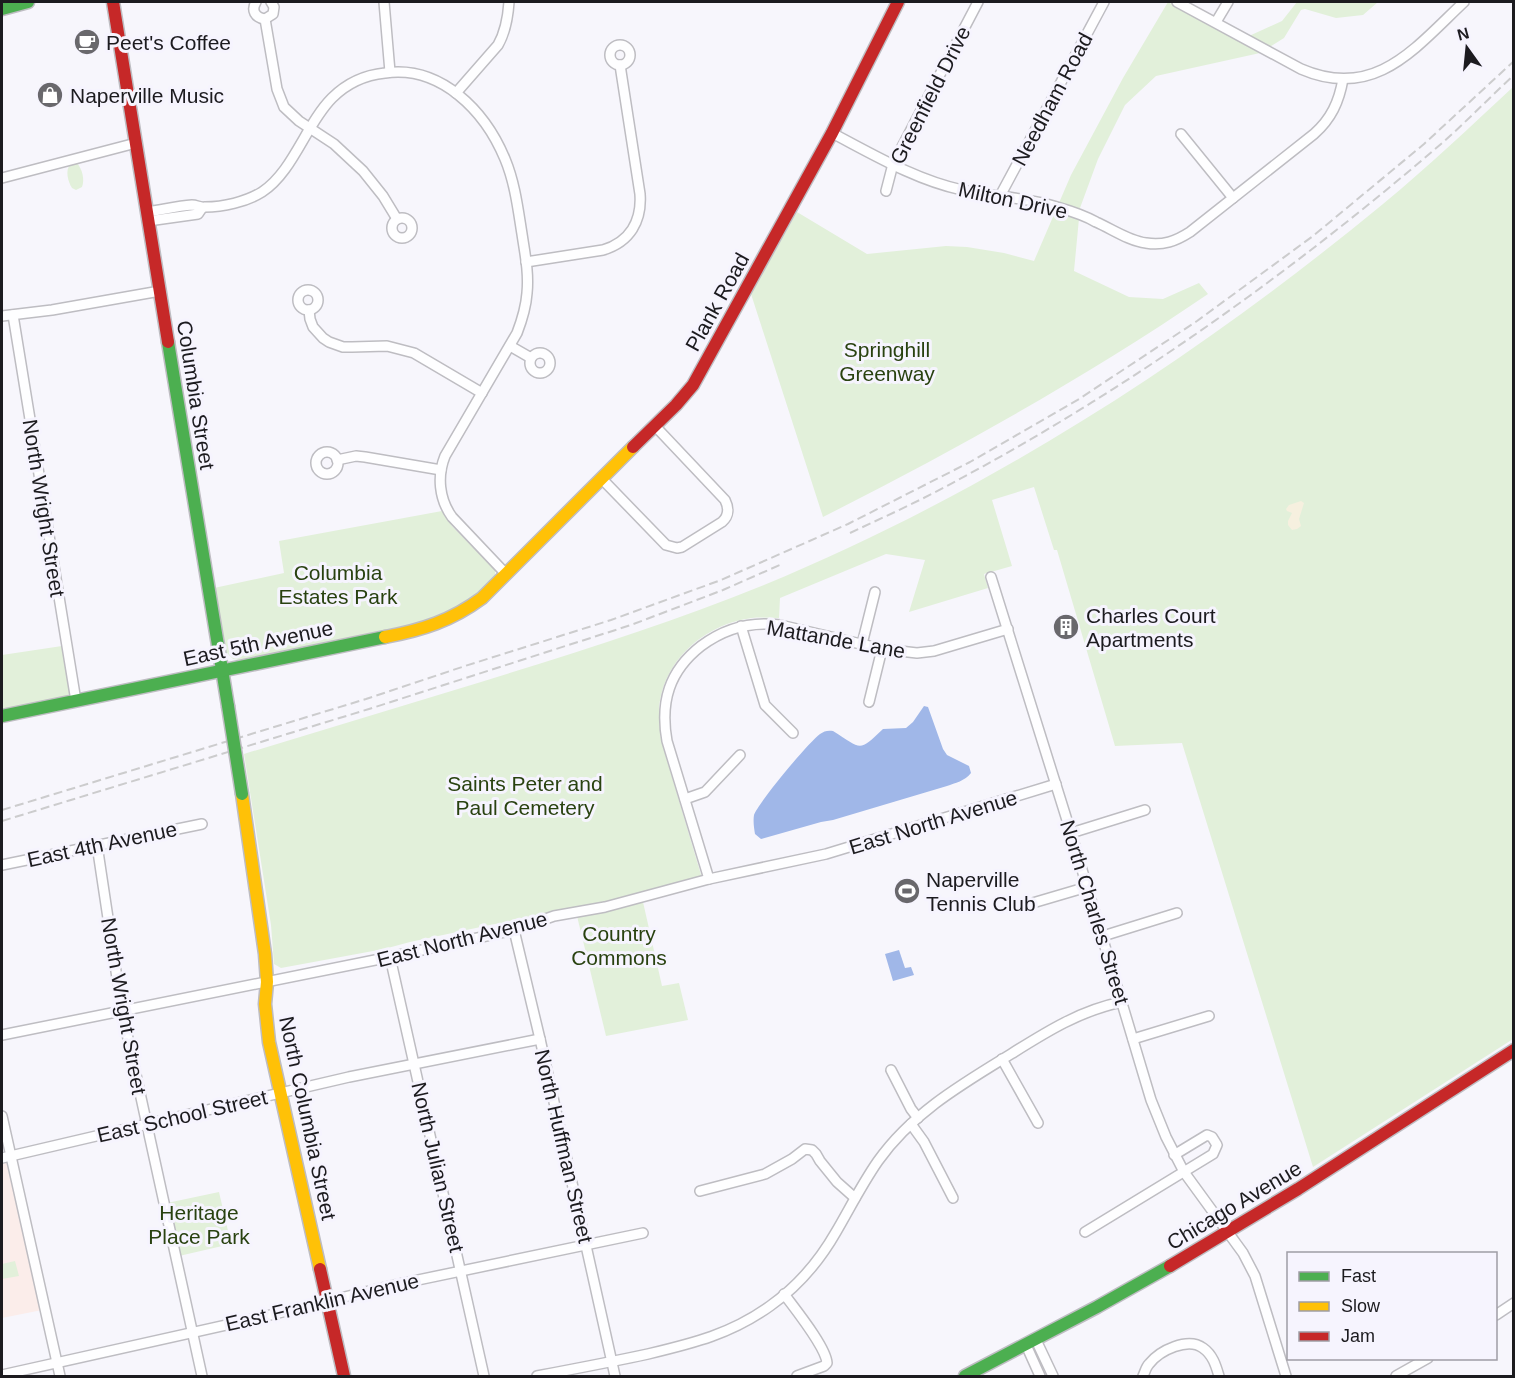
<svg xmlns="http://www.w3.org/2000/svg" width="1515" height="1378" viewBox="0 0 1515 1378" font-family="Helvetica,sans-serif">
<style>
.education{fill:#fbedea}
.green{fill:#e2f0da}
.sand{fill:#f6f0df}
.water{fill:#a0b7e8}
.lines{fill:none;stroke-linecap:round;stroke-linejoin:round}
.street-casing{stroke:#bebdc2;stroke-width:12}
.fast-casing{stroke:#bebdc2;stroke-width:15}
.slow-casing{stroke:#bebdc2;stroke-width:15}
.jam-casing{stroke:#bebdc2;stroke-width:15}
.street{stroke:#fefeff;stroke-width:9}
.fast{stroke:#4caf50;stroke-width:12}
.slow{stroke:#ffc107;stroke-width:12}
.jam{stroke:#c62828;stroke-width:12}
.rail{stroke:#cccccd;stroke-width:2;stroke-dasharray:9 4.5;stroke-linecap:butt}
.fast-bridge-casing{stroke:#bebdc2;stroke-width:15;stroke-linecap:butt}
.fast-bridge{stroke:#4caf50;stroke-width:12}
.labels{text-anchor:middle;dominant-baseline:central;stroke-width:6;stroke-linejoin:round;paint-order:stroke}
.poi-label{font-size:21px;fill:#1c1b1f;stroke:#f6f4fe;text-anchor:start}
.street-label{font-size:21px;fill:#1c1b1f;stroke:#f6f4fe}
.park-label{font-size:21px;fill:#294210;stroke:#f6f4fe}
</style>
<rect width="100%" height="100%" fill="#f7f6fc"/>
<path class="education" d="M7 1160 42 1310 2 1318V1161Z"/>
<g class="green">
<path d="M1168 2 1238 41 1282 21 1297 2H1378L1363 15 1336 18 1305 9 1301 10 1284 38 1260 53 1156 76 1125 105 1098 159 1080 208 1074 271 1129 297 1163 299 1199 283 1208 294C1085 378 955 450 823 517L751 294 797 212 867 254 946 246 967 247 1004 253 1034 261 1071 175 1123 78Z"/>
<path d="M1513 87V1039L1313 1167 1182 743 1115 746 1057 550H1054L1034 487 992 500 1012 566 984 574 988 588 909 612 925 560 886 554 780 598 779 618C770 618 761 617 752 618 704 624 661 662 659 712 659 721 660 731 661 740L702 878 607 903 490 925 410 942 384 949 281 968 274 964 271 925 244 754C323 730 402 706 481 682 577 652 671 623 764 585 989 492 1196 358 1383 204 1428 167 1471 126 1513 87Z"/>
<path d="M77 163C82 169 85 179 82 187L76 190 72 188C68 182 65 170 70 165Z"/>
<path d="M442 511 452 526 495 570V575C475 598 452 613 423 622L239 660 233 659 225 651 214 588 284 573 279 541Z"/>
<path d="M62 646 70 687 69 694 65 697 2 710V655Z"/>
<path d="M643 902 662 986 679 983 688 1020 606 1036 577 916Z"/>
<path d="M219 1192 231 1244 179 1256 167 1203Z"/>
<path d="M15 1261 19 1276 2 1279V1264Z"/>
</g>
<path class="sand" d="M1301 501 1304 503 1299 519 1301 526 1297 529 1292 530 1288 525V521L1292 513 1287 511 1286 509 1289 505Z"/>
<g class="water">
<path d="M924 706 928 707 943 749 947 755 969 766 971 773C965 781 955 783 947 786L833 820 821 822 761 839 755 834C754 828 753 821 754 815 758 803 808 743 820 734 824 731 828 730 833 731 862 749 858 753 883 729L906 728 913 722Z"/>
<path d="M899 950 905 968 911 967 914 975 893 981 885 954Z"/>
</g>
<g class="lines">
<g class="street-casing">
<g id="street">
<path d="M256 2C251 10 255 18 265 19L273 14 274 7 271 2"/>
<path d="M384 2 390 72"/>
<path d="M1177 2 1301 69C1375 101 1415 48 1464 2"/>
<path d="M265 19 277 89 284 107 299 121 334 144 363 171 383 196 397 219"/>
<path d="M1216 22 1228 2"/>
<circle cx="620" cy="55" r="10"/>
<path d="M456 93 498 45C506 31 508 17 509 2"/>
<path d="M832 133C874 155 916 180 962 190 994 197 1026 197 1057 207 1071 211 1084 215 1096 222 1112 229 1129 241 1146 243 1163 246 1176 241 1190 232L1314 134C1331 119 1339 102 1343 79"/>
<path d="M1181 134 1233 198"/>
<path d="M2 178 136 143"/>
<path d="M886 191 893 164 978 2"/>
<path d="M1000 196 1104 2"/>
<path d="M147 212C162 210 177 206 192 205 197 205 200 208 205 207 223 207 246 202 262 192 293 172 306 124 332 98 347 83 365 75 385 73 441 65 485 111 505 159 515 183 518 209 522 234 525 254 529 273 527 293 526 307 522 320 517 333L445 456C437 476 439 499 452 517L506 574"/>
<circle cx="402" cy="228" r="10"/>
<path d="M148 221 198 214 202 208"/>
<path d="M526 262 603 250C630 242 642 221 640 194L620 65"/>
<circle cx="308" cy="300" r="10"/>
<path d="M309 310 310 319 313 327 323 338 329 342 343 347H352L387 346 414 353 482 393"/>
<path d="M13 315 76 701"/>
<path d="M2 316 52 310 160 291"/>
<path d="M510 346 531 358"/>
<circle cx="540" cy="363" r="10"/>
<circle cx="327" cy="463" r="11"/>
<path d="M337 460 356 456 365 457 441 470"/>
<path d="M602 479 666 545 677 548 682 547 722 522C729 516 729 508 725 500L655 426"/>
<path d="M991 577 1071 833 1151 1100 1166 1137 1184 1172 1243 1253 1255 1276 1286 1376"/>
<path d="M741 626 765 705 793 733"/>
<path d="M862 644 875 592"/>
<path d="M869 702 882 649"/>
<path d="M685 799 705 792 740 755"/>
<path d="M1071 833 1145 810"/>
<path d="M97 845 122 1011 202 1376"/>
<path d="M2 865 202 824"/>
<path d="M709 879 667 741C660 702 669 671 701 646 725 628 751 621 780 625L882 649 917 653 934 651 1008 629"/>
<path d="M1019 907 1087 887"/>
<path d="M514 930 540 1039 615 1376"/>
<path d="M1103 936 1177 913"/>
<path d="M390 957 484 1376"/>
<path d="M2 1035 390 957 514 930 554 916 605 907 709 879 826 854 1056 784"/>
<path d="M1133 1039 1209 1016"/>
<path d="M1002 1059 1038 1123"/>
<path d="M891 1070 911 1109 918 1118"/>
<path d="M2 1116 60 1376"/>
<path d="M911 1124 924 1142 953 1198"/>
<path d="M2 1158 349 1077 540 1039"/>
<path d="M700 1191 765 1174 792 1159 805 1149 812 1150 816 1154 820 1161 837 1182 855 1198"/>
<path d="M1085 1232 1213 1154 1217 1145 1212 1137 1207 1135 1174 1155"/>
<path d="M784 1294C795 1309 826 1347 827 1363L824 1366 797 1376"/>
<path d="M1496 1315 1514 1303"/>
<path d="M1036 1340 1053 1376"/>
<path d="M1026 1345 1040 1376"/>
<path d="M2 1375 262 1317 394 1285 643 1233"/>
<path d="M537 1376C574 1369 611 1362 648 1354 694 1343 731 1334 770 1306 797 1287 820 1260 836 1232 850 1208 862 1184 878 1161 912 1113 962 1084 1011 1054 1046 1032 1081 1010 1122 1002"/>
<path d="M1143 1376C1145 1372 1146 1367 1149 1364 1160 1350 1188 1337 1203 1348 1213 1355 1216 1366 1219 1376"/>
<path d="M1396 1376 1428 1358"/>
</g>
</g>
<g class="fast-casing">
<g id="fast">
<path d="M2 9 28 2"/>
<path d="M168 342 228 706"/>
<path d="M2 716 385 637"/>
<path d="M965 1376 1097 1307 1170 1266"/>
</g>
</g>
<g class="slow-casing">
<g id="slow">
<path d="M385 637C422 630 451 621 482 598L633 447"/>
<path d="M242 794 265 954 267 982 265 1004 269 1042 320 1269"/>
</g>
</g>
<g class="jam-casing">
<g id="jam">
<path d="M113 2 168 342"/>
<path d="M633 447 676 405 693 385 832 133 898 2"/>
<path d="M1170 1266 1298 1189 1514 1050"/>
<path d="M320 1269 344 1376"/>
</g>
</g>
<use href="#street" class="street"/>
<use href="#fast" class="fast"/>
<use href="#slow" class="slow"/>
<use href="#jam" class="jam"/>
<g class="rail">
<path d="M850 533C886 516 922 500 956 481 1130 388 1292 272 1441 144 1466 122 1489 98 1514 75"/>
<path d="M2 810 366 699 465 666 611 620 721 580 848 524 970 462 1079 399 1197 321 1313 236 1424 144 1514 61"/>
<path d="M2 821 369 709 631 625 723 590 782 564"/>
</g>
<g class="fast-bridge-casing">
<path id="fast-bridge" d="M228 706 242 794"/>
</g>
<use href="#fast-bridge" class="fast-bridge"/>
</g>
<defs>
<g id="cafe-disc" transform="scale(1.35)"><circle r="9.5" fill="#69686c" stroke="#f6f4fe"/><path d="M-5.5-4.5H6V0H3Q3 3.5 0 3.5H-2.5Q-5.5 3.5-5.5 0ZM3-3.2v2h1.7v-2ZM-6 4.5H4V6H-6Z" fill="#fff"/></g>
<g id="shop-disc" transform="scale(1.35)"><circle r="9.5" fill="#69686c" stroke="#f6f4fe"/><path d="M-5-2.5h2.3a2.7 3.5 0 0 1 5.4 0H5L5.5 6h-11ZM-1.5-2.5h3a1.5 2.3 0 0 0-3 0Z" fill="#fff"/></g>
<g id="building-disc" transform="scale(1.35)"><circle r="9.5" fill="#69686c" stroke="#f6f4fe"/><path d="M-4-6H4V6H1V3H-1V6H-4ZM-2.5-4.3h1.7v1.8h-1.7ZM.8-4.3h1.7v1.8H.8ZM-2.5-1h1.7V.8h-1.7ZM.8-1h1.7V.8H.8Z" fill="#fff"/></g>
<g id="stadium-disc" transform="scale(1.35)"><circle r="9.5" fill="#69686c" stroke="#f6f4fe"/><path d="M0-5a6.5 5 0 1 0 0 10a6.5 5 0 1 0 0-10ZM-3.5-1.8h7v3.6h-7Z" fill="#fff"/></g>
</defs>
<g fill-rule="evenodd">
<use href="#cafe-disc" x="87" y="42"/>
<use href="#shop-disc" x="50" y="95"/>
<use href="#building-disc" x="1066" y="627"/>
<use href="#stadium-disc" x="907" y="891"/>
</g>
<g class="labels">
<g class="poi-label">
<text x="106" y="42">Peet's Coffee</text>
<text x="70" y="95">Naperville Music</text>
<text x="1086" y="615">Charles Court<tspan x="1086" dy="24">Apartments</tspan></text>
<text x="926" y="879">Naperville<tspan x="926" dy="24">Tennis Club</tspan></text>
</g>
<g class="street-label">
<text transform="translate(930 95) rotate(-63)">Greenfield Drive</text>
<text transform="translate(1052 99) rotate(-62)">Needham Road</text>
<text transform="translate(1013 200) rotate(12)">Milton Drive</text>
<text transform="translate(717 302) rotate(-61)">Plank Road</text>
<text transform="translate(196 395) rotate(81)">Columbia Street</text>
<text transform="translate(44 508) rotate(81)">North Wright Street</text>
<text transform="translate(836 639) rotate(10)">Mattande Lane</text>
<text transform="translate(258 643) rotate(-12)">East 5th Avenue</text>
<text transform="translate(933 822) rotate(-17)">East North Avenue</text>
<text transform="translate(102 844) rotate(-12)">East 4th Avenue</text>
<text transform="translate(1095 912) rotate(73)">North Charles Street</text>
<text transform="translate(462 939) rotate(-14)">East North Avenue</text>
<text transform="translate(124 1006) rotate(80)">North Wright Street</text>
<text transform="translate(182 1116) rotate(-13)">East School Street</text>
<text transform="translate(308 1118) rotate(78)">North Columbia Street</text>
<text transform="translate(564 1146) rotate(77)">North Huffman Street</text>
<text transform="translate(438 1167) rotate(77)">North Julian Street</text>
<text transform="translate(1234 1205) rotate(-31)">Chicago Avenue</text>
<text transform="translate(322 1302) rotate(-13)">East Franklin Avenue</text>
</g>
<g class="park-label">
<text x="887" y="349">Springhill<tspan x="887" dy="24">Greenway</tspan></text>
<text x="338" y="572">Columbia<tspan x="338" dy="24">Estates Park</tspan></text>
<text x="525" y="783">Saints Peter and<tspan x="525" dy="24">Paul Cemetery</tspan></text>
<text x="619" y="933">Country<tspan x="619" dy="24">Commons</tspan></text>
<text x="199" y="1212">Heritage<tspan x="199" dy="24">Place Park</tspan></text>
</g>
</g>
<rect width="1515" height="1378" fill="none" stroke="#1c1b1f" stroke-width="6"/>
<rect x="1287" y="1252" width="210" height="108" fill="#f6f4fe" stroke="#9f9da5" stroke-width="1.5"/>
<rect x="1299" y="1272" width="30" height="9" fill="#4caf50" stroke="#9f9da5" stroke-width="1.5"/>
<text x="1341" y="1282" font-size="18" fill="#1c1b1f">Fast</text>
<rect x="1299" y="1302" width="30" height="9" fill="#ffc107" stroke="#9f9da5" stroke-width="1.5"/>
<text x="1341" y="1312" font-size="18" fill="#1c1b1f">Slow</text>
<rect x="1299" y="1332" width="30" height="9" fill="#c62828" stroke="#9f9da5" stroke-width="1.5"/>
<text x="1341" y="1342" font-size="18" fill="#1c1b1f">Jam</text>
<g transform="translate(1467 48) rotate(345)" stroke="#f6f4fe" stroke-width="4.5" paint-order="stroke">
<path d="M0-4.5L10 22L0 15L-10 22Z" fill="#1c1b1f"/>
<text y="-9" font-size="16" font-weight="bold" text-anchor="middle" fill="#1c1b1f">N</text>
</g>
</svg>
